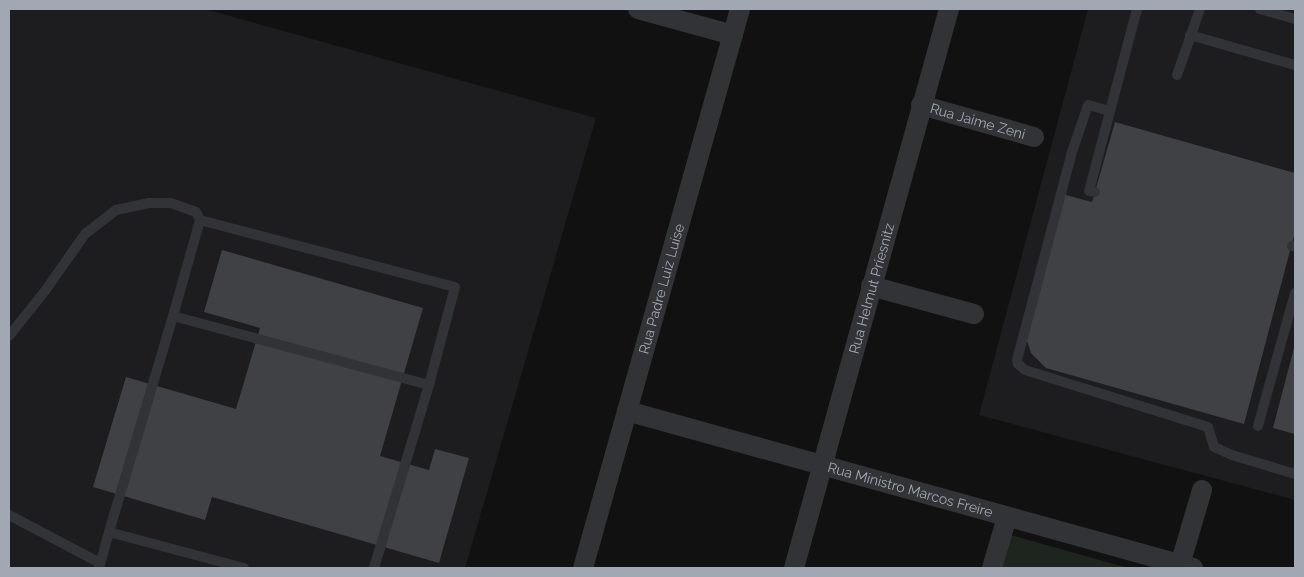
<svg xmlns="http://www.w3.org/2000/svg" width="1304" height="577" viewBox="0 0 1304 577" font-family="Raleway,sans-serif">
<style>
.built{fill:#1d1d1f}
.green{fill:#1d251e}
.building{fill:#404145}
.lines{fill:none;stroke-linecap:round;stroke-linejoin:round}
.service{stroke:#323337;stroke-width:10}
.minor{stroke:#323337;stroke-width:20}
.labels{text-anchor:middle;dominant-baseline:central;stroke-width:4.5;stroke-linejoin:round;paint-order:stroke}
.street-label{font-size:14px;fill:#a2a8b3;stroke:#0c0c0d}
</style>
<rect width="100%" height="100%" fill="#111112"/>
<g class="built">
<path d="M9 9H205L596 118 465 568H9Z"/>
<path d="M1088 9H1295V500L979 415Z"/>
</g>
<path class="green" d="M1007 534 1128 568H998Z"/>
<g class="building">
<path d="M1115 122 1295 173V232L1244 424 1046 368 1031 353 1026 338 1062 194 1092 202Z"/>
<path d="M222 250 423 308 380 456 429 470 435 449 469 458 439 563 212 497 205 520 93 487 126 377 236 409 260 328 204 312Z"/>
<path d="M1295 344V434L1273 428Z"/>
</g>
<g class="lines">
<g class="service">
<path d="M1260 9 1295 19"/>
<path d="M1190 35 1295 65"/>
<path d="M1177 75 1200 9"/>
<path d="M1110 111 1088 105 1072 152 1017 360 1018 364 1025 370 1208 427 1214 447 1232 455 1295 474"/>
<path d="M1095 192 1089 191 1137 9"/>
<path d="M1292 246H1295"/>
<path d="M9 336 45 291 85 234 116 210 149 203H171L196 212 200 220"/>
<path d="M1258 426 1295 293"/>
<path d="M9 515 100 563"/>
<path d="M109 532 173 316"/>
<path d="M99 568 109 532 244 568"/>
<path d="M374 568 429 385 455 287 200 220 173 316 429 385"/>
</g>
<g class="minor">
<path d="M638 9 733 35"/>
<path id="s1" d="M921 105 1034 137"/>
<path d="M871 286 974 314"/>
<path id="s2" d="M627 411 1193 568"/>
<path id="s3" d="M583 568 740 9"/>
<path id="s4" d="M794 568 949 9"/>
<path d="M992 568 1007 517"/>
<path d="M1179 568 1202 490"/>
</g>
</g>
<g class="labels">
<g class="street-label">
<text stroke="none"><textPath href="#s1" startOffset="59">Rua Jaime Zeni</textPath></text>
<text stroke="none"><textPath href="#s3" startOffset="290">Rua Padre Luiz Luíse</textPath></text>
<text stroke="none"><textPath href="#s4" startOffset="290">Rua Helmut Priesnitz</textPath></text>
<text stroke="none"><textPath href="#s2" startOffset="294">Rua Ministro Marcos Freire</textPath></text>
</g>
</g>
<rect width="1304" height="577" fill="none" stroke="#a2a8b3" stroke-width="20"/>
</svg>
